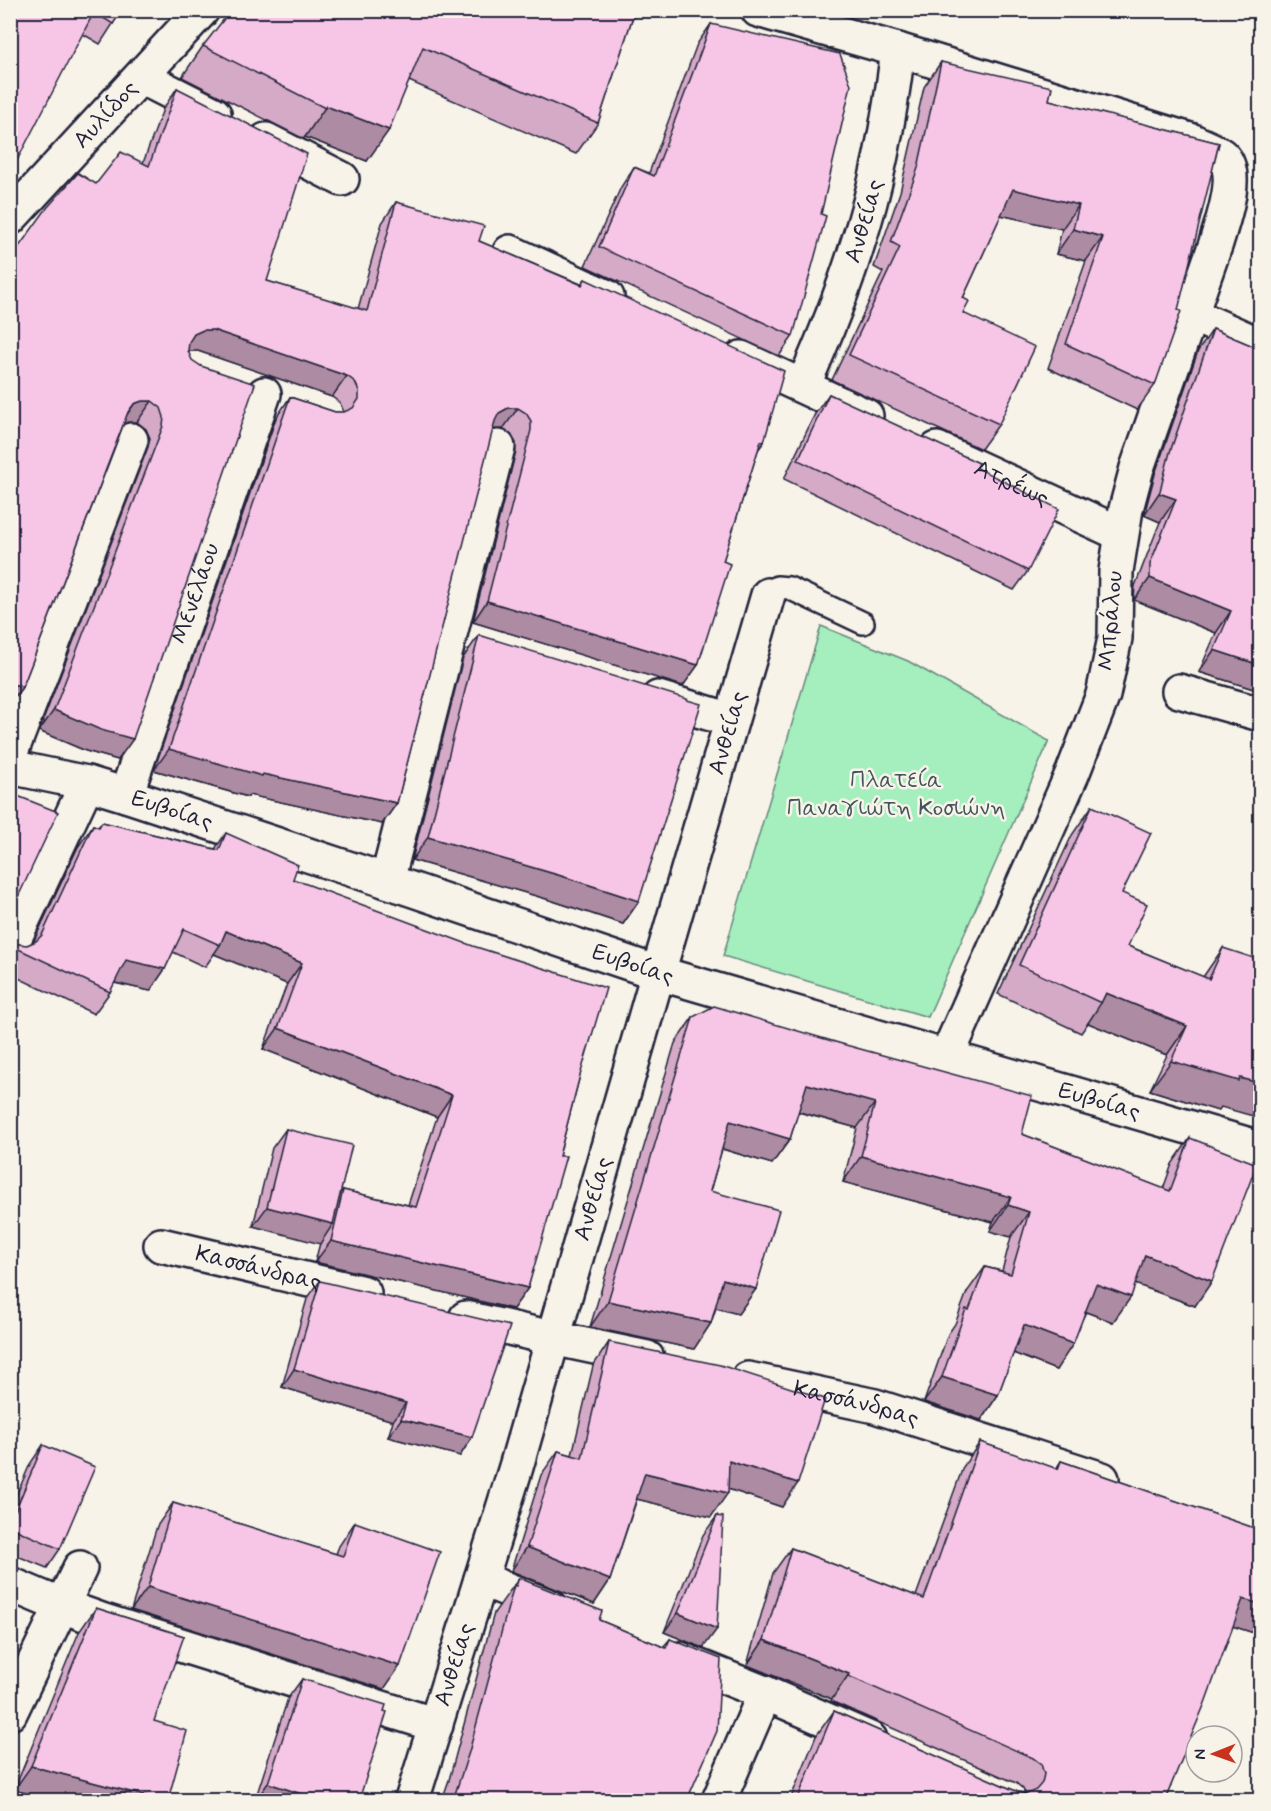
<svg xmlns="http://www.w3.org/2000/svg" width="1271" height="1811" viewBox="0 0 1271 1811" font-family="Mynerve,sans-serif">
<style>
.green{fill:#a5eebd;stroke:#64887c;stroke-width:1.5}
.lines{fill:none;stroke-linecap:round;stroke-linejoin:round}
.lane-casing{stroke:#22223b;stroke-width:26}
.street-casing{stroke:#22223b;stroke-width:38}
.secondary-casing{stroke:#22223b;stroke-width:38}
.lane{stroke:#f7f3e8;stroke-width:21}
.street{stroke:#f7f3e8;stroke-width:33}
.secondary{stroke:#f7f3e8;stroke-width:33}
.wall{fill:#d4aac7;stroke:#22223b;stroke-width:1.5}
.shaded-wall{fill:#ad8ba2;stroke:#22223b;stroke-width:1.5}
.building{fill:#f7c6e7;stroke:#22223b;stroke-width:1.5}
.labels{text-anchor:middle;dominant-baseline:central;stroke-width:5;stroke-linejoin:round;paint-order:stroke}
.street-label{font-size:24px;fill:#22223b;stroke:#f7f3e8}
.park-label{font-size:24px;fill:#43555c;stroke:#f7f3e8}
</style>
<rect width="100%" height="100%" fill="#f7f3e8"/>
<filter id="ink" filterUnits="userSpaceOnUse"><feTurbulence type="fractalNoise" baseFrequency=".0167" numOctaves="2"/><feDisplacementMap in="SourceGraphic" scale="12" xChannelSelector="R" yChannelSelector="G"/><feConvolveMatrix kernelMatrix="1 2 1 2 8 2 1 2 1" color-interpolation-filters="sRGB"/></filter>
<g filter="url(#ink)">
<path class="green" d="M821 626 908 661 1049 741 928 1017 723 956Z"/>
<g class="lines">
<g class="lane-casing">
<path id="lane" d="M768 595 777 587 789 588 863 623"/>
</g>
<g class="street-casing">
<g id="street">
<path d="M758 10 898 50 1193 141C1202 146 1216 150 1223 157 1240 175 1222 222 1216 243L1137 468 1126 509 1116 571 1115 638 1103 695 1073 772 947 1056"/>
<path d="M141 77 214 114"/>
<path d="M266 140 342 179"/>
<path id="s1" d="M10 218 202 10"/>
<path d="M510 252 607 297"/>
<path d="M1190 314 1260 345"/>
<path d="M741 358 866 416"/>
<path id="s2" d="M803 386C823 341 842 294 857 246 878 183 890 116 898 50"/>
<path id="s3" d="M937 449 1121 534"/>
<path d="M1179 691 1260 714"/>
<path d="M658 698 731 720"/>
<path d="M10 755 131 440"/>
<path id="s4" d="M126 795 264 394"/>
<path d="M387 881 498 447"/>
<path d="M10 948 87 783"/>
<path id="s5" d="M658 973 768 595"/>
<path id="s6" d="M161 1245 364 1293"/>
<path d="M466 1318 552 1338 647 1358"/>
<path id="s7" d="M748 1379 875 1406 1102 1479"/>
<path d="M481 1579 551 1607"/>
<path d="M10 1584 62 1606 104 1621 436 1725"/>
<path d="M680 1659 765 1693 870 1739"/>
<path d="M10 1713 80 1568"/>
<path d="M719 1800 765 1693"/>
</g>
</g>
<g class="secondary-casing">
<g id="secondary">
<path id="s8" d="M10 767 87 783 126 795 387 881 658 973 1260 1148"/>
<path id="s9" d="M412 1800 516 1467 658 973"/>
</g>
</g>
<use href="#lane" class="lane"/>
<use href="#street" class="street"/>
<use href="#secondary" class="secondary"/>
</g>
<g class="wall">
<path d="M10 10H122L100 44 83 34Z"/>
<path d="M635 10 598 123 576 154 409 81 367 161 305 137 304 139 182 77 203 46Z"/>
<path d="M711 24 793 336 779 356 585 266 621 187 634 167 649 173 697 44Z"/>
<path d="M941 62 1049 100 1219 143 1155 385 1137 410 1048 368 1086 261 1056 254 1062 229 1001 215 963 298V313L999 424 981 449 832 380 883 272 874 267 900 192 924 87Z"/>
<path d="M177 88 267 281 358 309 382 223 396 202 479 241 581 284 585 279 764 442 758 450 723 561 698 665 683 686 473 622 516 451V443L511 434 503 429H492L397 803 382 824 249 795 248 797 154 770 276 418 290 397 335 412H344L340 403 332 397 198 351H188L118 760 86 751 39 731 148 447 150 438 146 429 137 422H128L124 423 23 686 10 704V259L96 184 143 163 163 109Z"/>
<path d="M1213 329 1260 349V691L1199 672 1216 633 1134 600 1135 586 1160 522 1144 515 1155 474 1198 351Z"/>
<path d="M829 394 977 468 1028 571 1014 590 784 479 815 414Z"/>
<path d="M479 635 639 901 623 924 550 900 412 860 463 658Z"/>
<path d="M1092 806 1122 893 1128 946 1203 977 1223 948 1221 1107 1218 1111 1150 1090 1167 1055 1088 1023 1081 1033 998 994 1072 835Z"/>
<path d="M102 822 215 849 226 833 579 1079 559 1156 528 1288 513 1309 315 1262 320 1243 253 1226 272 1148 286 1129 341 1192 343 1190 408 1205 437 1117 263 1049 287 984 214 954 205 967 173 952 165 969 150 991 114 983 110 992 94 1014 10 974V937L18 944 27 945 33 943 78 847 93 825 98 827Z"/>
<path d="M693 1017 1022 1134 1163 1189 1172 1164 1190 1138 1195 1306 1135 1284 1113 1322 1086 1312 1056 1370 1013 1353 998 1395 981 1420 924 1402 948 1334 955 1324 967 1292 985 1267 1002 1271 1011 1237 990 1231 993 1222 843 1182 857 1128 798 1112 790 1139 772 1164 722 1149 710 1191 756 1289 738 1314 716 1308 711 1323 694 1349 590 1327 675 1043Z"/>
<path d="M320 1281 472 1437 460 1456 388 1437 393 1421 282 1387 307 1299Z"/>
<path d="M609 1342 782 1507 728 1489 711 1517 637 1499 610 1580 594 1604 511 1571 541 1475 558 1451 572 1455 593 1366Z"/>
<path d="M980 1442 1056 1469 1061 1461 1260 1530V1635L1233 1626 1165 1800H790L816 1736 834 1711 1018 1792 1025 1793 1023 1789 1016 1783 831 1701 832 1699 747 1665 773 1573 791 1548 916 1596 963 1467Z"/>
<path d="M43 1445 60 1549 47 1568 10 1553V1510L30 1464Z"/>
<path d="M173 1503 336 1554 339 1546 355 1522 384 1689 131 1610 157 1526Z"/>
<path d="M717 1516 703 1648 664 1632 703 1535Z"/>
<path d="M519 1578 599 1620 663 1647 670 1639 687 1800H442L449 1780 494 1613Z"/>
<path d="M96 1608 184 1636 14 1790 79 1632Z"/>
<path d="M302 1679 359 1800H255L288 1698Z"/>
</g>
<g class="shaded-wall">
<path d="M326 106 389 130 367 161 305 137Z"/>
<path d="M1013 189 1079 205 1062 229 996 214Z"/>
<path d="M1073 229 1103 237 1086 261 1056 254Z"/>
<path d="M203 330H213L347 376 332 397 198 351H188L179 355 194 334Z"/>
<path d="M142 401H152L137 422H128L120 425 134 404Z"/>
<path d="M508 408H518L503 429H494L484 434 499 413Z"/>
<path d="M1159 493 1176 499 1160 522 1144 515Z"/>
<path d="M1150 578 1231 611 1216 633 1134 600Z"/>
<path d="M487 601 698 665 683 686 473 622Z"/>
<path d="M1214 650 1260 665V691L1199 672Z"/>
<path d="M10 684 23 686 10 704Z"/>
<path d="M54 710 133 739 118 760 86 751 39 731Z"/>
<path d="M169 749 263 774 397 803 382 824 249 795 248 797 154 770Z"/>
<path d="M428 837 565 877 639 901 623 924 550 900 412 860Z"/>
<path d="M226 931 302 963 287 984 214 954 220 945Z"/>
<path d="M126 960 165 969 150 991 111 982Z"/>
<path d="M1106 993 1187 1026 1167 1055 1088 1023 1101 1003Z"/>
<path d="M278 1028 452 1095 437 1117 263 1049Z"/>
<path d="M1171 1061 1260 1083V1118L1221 1107 1218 1111 1150 1090Z"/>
<path d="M807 1084 875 1103 857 1128 789 1109Z"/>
<path d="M730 1121 790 1139 772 1164 713 1146Z"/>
<path d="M861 1156 1011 1197 993 1222 843 1182Z"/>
<path d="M1008 1205 1029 1212 1011 1237 990 1231Z"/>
<path d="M267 1207 333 1224 320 1244 253 1226Z"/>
<path d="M331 1241 528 1288 513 1309 315 1262Z"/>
<path d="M1145 1255 1212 1281 1195 1306 1127 1281Z"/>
<path d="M723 1279 756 1289 738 1314 706 1305Z"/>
<path d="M1096 1284 1131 1297 1113 1322 1078 1309Z"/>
<path d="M608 1301 711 1323 694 1349 590 1327Z"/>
<path d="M1024 1325 1073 1344 1056 1370 1006 1350Z"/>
<path d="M294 1369 406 1403 393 1421 282 1387Z"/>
<path d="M942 1377 998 1395 981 1420 924 1402Z"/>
<path d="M401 1419 472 1437 460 1456 388 1437Z"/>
<path d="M729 1461 798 1483 782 1507 713 1484Z"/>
<path d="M645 1473 728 1493 711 1517 628 1497Z"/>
<path d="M527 1547 610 1580 594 1604 511 1571Z"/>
<path d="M148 1587 400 1666 384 1689 131 1610Z"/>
<path d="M1243 1599 1260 1604V1635L1226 1624Z"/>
<path d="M678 1613 717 1629 703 1648 664 1632Z"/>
<path d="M764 1640 849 1674 832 1699 747 1665Z"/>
<path d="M31 1766 161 1800H53L14 1790Z"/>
<path d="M268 1783 320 1800H256Z"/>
</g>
<g class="building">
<path d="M10 10H122L113 24 94 12 10 174Z"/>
<path d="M231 10H635L598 123 423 47 389 130 326 106 325 108 203 46Z"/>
<path d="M711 24 840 54 851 85 821 214 826 216 793 336 599 247 634 167 654 176Z"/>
<path d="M941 62 1052 87 1049 100 1219 143 1178 310 1181 311 1155 385 1066 344 1103 237 1073 229 1079 205 1013 189 963 298 969 301 963 313 1035 347 999 424 849 355 900 247 891 242 918 168Z"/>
<path d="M177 88 307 154 267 281 367 311 396 202 484 226 479 241 582 285 585 279 784 371 764 442 761 441 723 561 730 564 698 665 487 601 531 430V421L526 413 518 408H508L499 413 495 421 397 803 263 774 262 776 169 749 290 397 335 412H344L353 408 359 399V391L355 382 347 376 213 330H203L194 334 189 342 188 351 192 360 201 366 255 384 133 739 101 730 54 710 163 426 164 417 161 408 152 401H142L134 404 128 412 23 686 10 684V259L47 208 78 173 96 184 121 152 149 166Z"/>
<path d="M1213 329 1260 349V665L1214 650 1231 611 1150 578V564L1176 499 1159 493 1160 491 1170 452Z"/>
<path d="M829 394 979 463 977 468 1059 509 1028 571 798 460Z"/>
<path d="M479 635 687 699V700L701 704 639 901 565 877 428 837Z"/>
<path d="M10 793 58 812 10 914Z"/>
<path d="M1092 806 1151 833 1122 893 1147 904 1128 946 1209 979 1223 948 1260 960V1083L1240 1078 1239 1081 1171 1061 1187 1026 1106 993 1101 1003 1019 965Z"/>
<path d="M102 822 219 850 226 833 298 865 293 879 473 946 606 988 579 1079 559 1156H566L528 1288 331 1241 343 1190 416 1207 452 1095 278 1028 302 963 226 931 220 945 184 929 165 969 126 960 110 992 10 945V937L18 944 27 945 36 941 42 935 93 825 99 827Z"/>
<path d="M714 1006 842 1044 1032 1096 1022 1134 1170 1191 1190 1138 1257 1164 1212 1281 1145 1255 1131 1297 1096 1284 1073 1344 1024 1325 998 1395 942 1377 966 1309 969 1310 985 1267 1011 1274 1029 1212 1008 1205 1011 1197 861 1156 875 1103 807 1084 790 1139 730 1121 710 1191 779 1210 756 1289 723 1279 711 1323 608 1301 693 1017Z"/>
<path d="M286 1129 352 1145 333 1224 267 1207Z"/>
<path d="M320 1281 510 1326 472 1437 401 1419 406 1403 294 1369Z"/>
<path d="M609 1342 720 1365 825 1399 798 1483 729 1461 728 1493 645 1473 610 1580 527 1547 558 1451 582 1458Z"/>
<path d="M980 1442 1058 1469 1061 1461 1260 1530V1604L1243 1599 1205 1703 1165 1800H797L834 1711 1018 1792 1027 1794 1036 1790 1042 1783 1044 1774 1041 1764 1033 1758 848 1676 849 1674 764 1640 791 1548 924 1599Z"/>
<path d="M43 1445 95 1467 60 1549 10 1527V1523Z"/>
<path d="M173 1503 343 1556 355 1522 440 1552 400 1666 148 1587Z"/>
<path d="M717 1516 723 1517 717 1629 678 1613Z"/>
<path d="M519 1578 602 1611 599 1620 666 1648 670 1639 721 1659 717 1731 687 1800 679 1798 678 1800H453L469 1752 514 1585 516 1586Z"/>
<path d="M96 1608 184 1636 154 1721 187 1731 168 1800H161L31 1766Z"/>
<path d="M302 1679 386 1705 384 1711 387 1712 359 1800H320L268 1783Z"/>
</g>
</g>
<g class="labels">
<g class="street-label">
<text stroke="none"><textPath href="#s1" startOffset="141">Αυλίδος</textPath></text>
<text stroke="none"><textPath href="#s2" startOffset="176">Ανθείας</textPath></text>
<text stroke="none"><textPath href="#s3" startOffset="82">Ατρέως</textPath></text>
<text stroke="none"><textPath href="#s4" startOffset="213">Μενελάου</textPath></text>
<text transform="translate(1111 621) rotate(-85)">Μπράλου</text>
<text stroke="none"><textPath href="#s5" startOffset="250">Ανθείας</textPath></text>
<text stroke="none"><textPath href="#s8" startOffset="168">Ευβοίας</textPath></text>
<text stroke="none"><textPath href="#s8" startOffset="654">Ευβοίας</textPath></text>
<text stroke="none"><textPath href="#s8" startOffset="1140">Ευβοίας</textPath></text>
<text stroke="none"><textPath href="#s9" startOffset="628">Ανθείας</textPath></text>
<text stroke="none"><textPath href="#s6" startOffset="100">Κασσάνδρας</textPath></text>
<text stroke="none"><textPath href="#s7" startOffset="111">Κασσάνδρας</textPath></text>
<text stroke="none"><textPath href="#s9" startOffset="142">Ανθείας</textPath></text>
</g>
<g class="park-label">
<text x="896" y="780">Πλατεία<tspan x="896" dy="28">Παναγιώτη Κοσιώνη</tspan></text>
</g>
</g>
<rect width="1271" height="1811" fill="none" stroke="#f7f3e8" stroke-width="36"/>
<rect x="18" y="18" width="1235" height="1775" fill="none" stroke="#22223b" stroke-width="2" filter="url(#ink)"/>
<g transform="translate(1214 1754) rotate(269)"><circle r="28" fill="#f7f3e8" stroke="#a29fa3" stroke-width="1.5"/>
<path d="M0-4.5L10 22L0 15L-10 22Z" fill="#c8321e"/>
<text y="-9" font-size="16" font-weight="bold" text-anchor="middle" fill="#22223b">N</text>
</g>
</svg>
